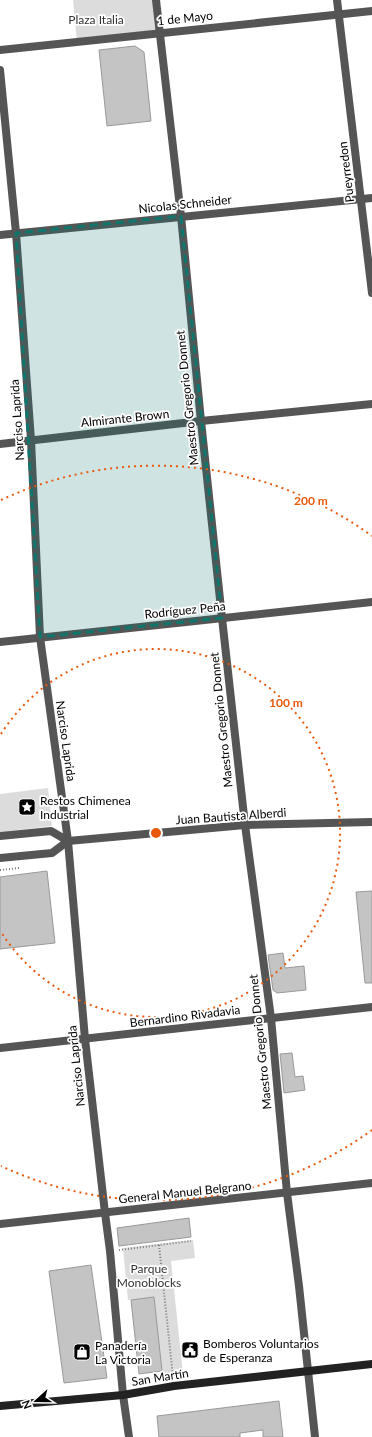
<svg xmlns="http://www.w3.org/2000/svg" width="372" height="1437" viewBox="0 0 372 1437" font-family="Lato,sans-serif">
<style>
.green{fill:#dcdcdc}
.building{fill:#c4c4c4;stroke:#999}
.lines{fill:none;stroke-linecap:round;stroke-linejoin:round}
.path{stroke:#777;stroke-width:2;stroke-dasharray:1 2;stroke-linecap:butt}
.street{stroke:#555;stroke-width:8}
.secondary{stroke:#222;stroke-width:8}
.marked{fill:#0f766e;fill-opacity:0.2;stroke:#0f766e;stroke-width:3;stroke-dasharray:8 5;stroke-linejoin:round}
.ring{fill:none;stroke:#e8590c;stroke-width:2;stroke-dasharray:2 4}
.labels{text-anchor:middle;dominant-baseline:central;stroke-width:3.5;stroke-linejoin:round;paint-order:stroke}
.street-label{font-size:12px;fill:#000;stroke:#fff}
.park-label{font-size:12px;fill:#333;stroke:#fff}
.poi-label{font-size:12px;fill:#000;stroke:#fff;text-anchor:start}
.centre{fill:#e8590c;stroke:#fff;stroke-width:2}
.ring-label{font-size:12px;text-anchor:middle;font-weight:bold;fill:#e8590c;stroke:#fff;stroke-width:3.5;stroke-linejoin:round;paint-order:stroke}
</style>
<rect width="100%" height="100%" fill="#fff"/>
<g class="green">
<path d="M73 0H156L159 32 77 42Z"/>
<path d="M48 788 52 826 0 832V794Z"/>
<path d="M193 1240 195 1258 171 1261 183 1374 162 1377 154 1298 128 1300 123 1248Z"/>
</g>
<g class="building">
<path d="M135 46 144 52 151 121 107 126 99 50Z"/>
<path d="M47 871 55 943 0 949V877Z"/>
<path d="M372 891V983H365L356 892Z"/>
<path d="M283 953 285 968 304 966 306 990 277 993 273 990 268 955Z"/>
<path d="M292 1053 295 1077 303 1076 305 1090 284 1093 280 1054Z"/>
<path d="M189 1218 191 1237 119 1246 117 1228Z"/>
<path d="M91 1265 107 1378 64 1383 49 1271Z"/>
<path d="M154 1297 162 1371 139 1374 131 1300Z"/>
<path d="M279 1401 283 1437H263V1430L240 1433V1437H159L157 1416Z"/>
</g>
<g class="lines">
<g class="path">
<path d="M0 870 19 868"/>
<path d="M159 1245 173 1377"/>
<path d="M119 1250 191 1241"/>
</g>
<g class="street">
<path d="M156 0 181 216 201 421 222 618 245 825 271 1018 287 1193 299 1286 315 1437"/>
<path d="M337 0 372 293"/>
<path d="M0 50 372 11"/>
<path d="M0 70 16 233 31 440 40 637 68 841 85 1039 105 1213 110 1251 123 1395 129 1437"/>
<path d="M0 235 372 198"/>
<path d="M0 444 201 421 372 404"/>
<path d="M0 642 372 602"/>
<path d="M0 836 51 831 68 841"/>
<path d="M0 858 52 853 68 841 245 825 372 822"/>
<path d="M0 1048 372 1007"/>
<path d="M0 1224 372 1183"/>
</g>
<path class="secondary" d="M0 1406 123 1395 174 1386 372 1364"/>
</g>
<path class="marked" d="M181 216 222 618 40 637 16 233Z"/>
<g class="ring">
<path d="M1 734A184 184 0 1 1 1 932"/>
<path d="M372 1130A367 367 0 0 1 1 1166M1 500A367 367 0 0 1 372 536"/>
</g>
<defs>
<g id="sight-square" transform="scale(0.9)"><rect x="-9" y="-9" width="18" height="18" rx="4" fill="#000" stroke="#fff"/><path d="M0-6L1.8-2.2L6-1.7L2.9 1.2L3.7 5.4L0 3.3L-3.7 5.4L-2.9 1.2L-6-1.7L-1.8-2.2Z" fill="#fff"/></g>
<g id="civic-square" transform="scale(0.9)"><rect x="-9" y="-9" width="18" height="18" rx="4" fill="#000" stroke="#fff"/><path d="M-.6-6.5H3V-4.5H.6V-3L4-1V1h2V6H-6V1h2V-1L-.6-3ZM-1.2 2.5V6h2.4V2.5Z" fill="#fff"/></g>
<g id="shop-square" transform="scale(0.9)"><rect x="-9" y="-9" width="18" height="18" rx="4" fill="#000" stroke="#fff"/><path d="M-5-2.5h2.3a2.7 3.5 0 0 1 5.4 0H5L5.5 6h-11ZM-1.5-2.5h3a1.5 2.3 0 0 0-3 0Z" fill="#fff"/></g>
</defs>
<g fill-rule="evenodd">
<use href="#sight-square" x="27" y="807"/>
<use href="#civic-square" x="190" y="1350"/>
<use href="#shop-square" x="82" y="1352"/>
</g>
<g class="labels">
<g class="street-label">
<text transform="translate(185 18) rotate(-6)">1 de Mayo</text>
<text transform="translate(346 172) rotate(-97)">Pueyrredon</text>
<text transform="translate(185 204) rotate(-6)">Nicolas Schneider</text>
<text transform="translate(187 398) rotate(-96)">Maestro Gregorio Donnet</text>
<text transform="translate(125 418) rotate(-6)">Almirante Brown</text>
<text transform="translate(17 420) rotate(-94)">Narciso Laprida</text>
<text transform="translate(185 610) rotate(-6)">Rodríguez Peña</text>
<text transform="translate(221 720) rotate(-96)">Maestro Gregorio Donnet</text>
<text transform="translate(66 741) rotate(82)">Narciso Laprida</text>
<text transform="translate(231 816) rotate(-4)">Juan Bautista Alberdi</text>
<text transform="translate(185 1016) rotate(-7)">Bernardino Rivadavia</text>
<text transform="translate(260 1042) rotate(-96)">Maestro Gregorio Donnet</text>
<text transform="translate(76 1066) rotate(-96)">Narciso Laprida</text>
<text transform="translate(185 1192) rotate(-6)">General Manuel Belgrano</text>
<text transform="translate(160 1377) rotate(-9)">San Martín</text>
</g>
<g class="park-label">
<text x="96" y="19">Plaza Italia</text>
<text x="149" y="1268">Parque<tspan x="149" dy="14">Monoblocks</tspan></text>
</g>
<g class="poi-label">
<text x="40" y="800">Restos Chimenea<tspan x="40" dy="14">Industrial</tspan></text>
<text x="203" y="1343">Bomberos Voluntarios<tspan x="203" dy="14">de Esperanza</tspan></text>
<text x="95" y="1345">Panadería<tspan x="95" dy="14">La Victoria</tspan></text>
</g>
</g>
<circle cx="156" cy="833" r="6" class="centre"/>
<g class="ring-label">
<text x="311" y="505">200 m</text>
<text x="286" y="707">100 m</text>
</g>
<g transform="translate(36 1401) rotate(249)" stroke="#ffffff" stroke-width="3" paint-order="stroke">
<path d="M0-3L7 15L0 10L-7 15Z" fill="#000000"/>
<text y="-6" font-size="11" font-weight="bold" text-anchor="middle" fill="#000000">N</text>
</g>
</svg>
